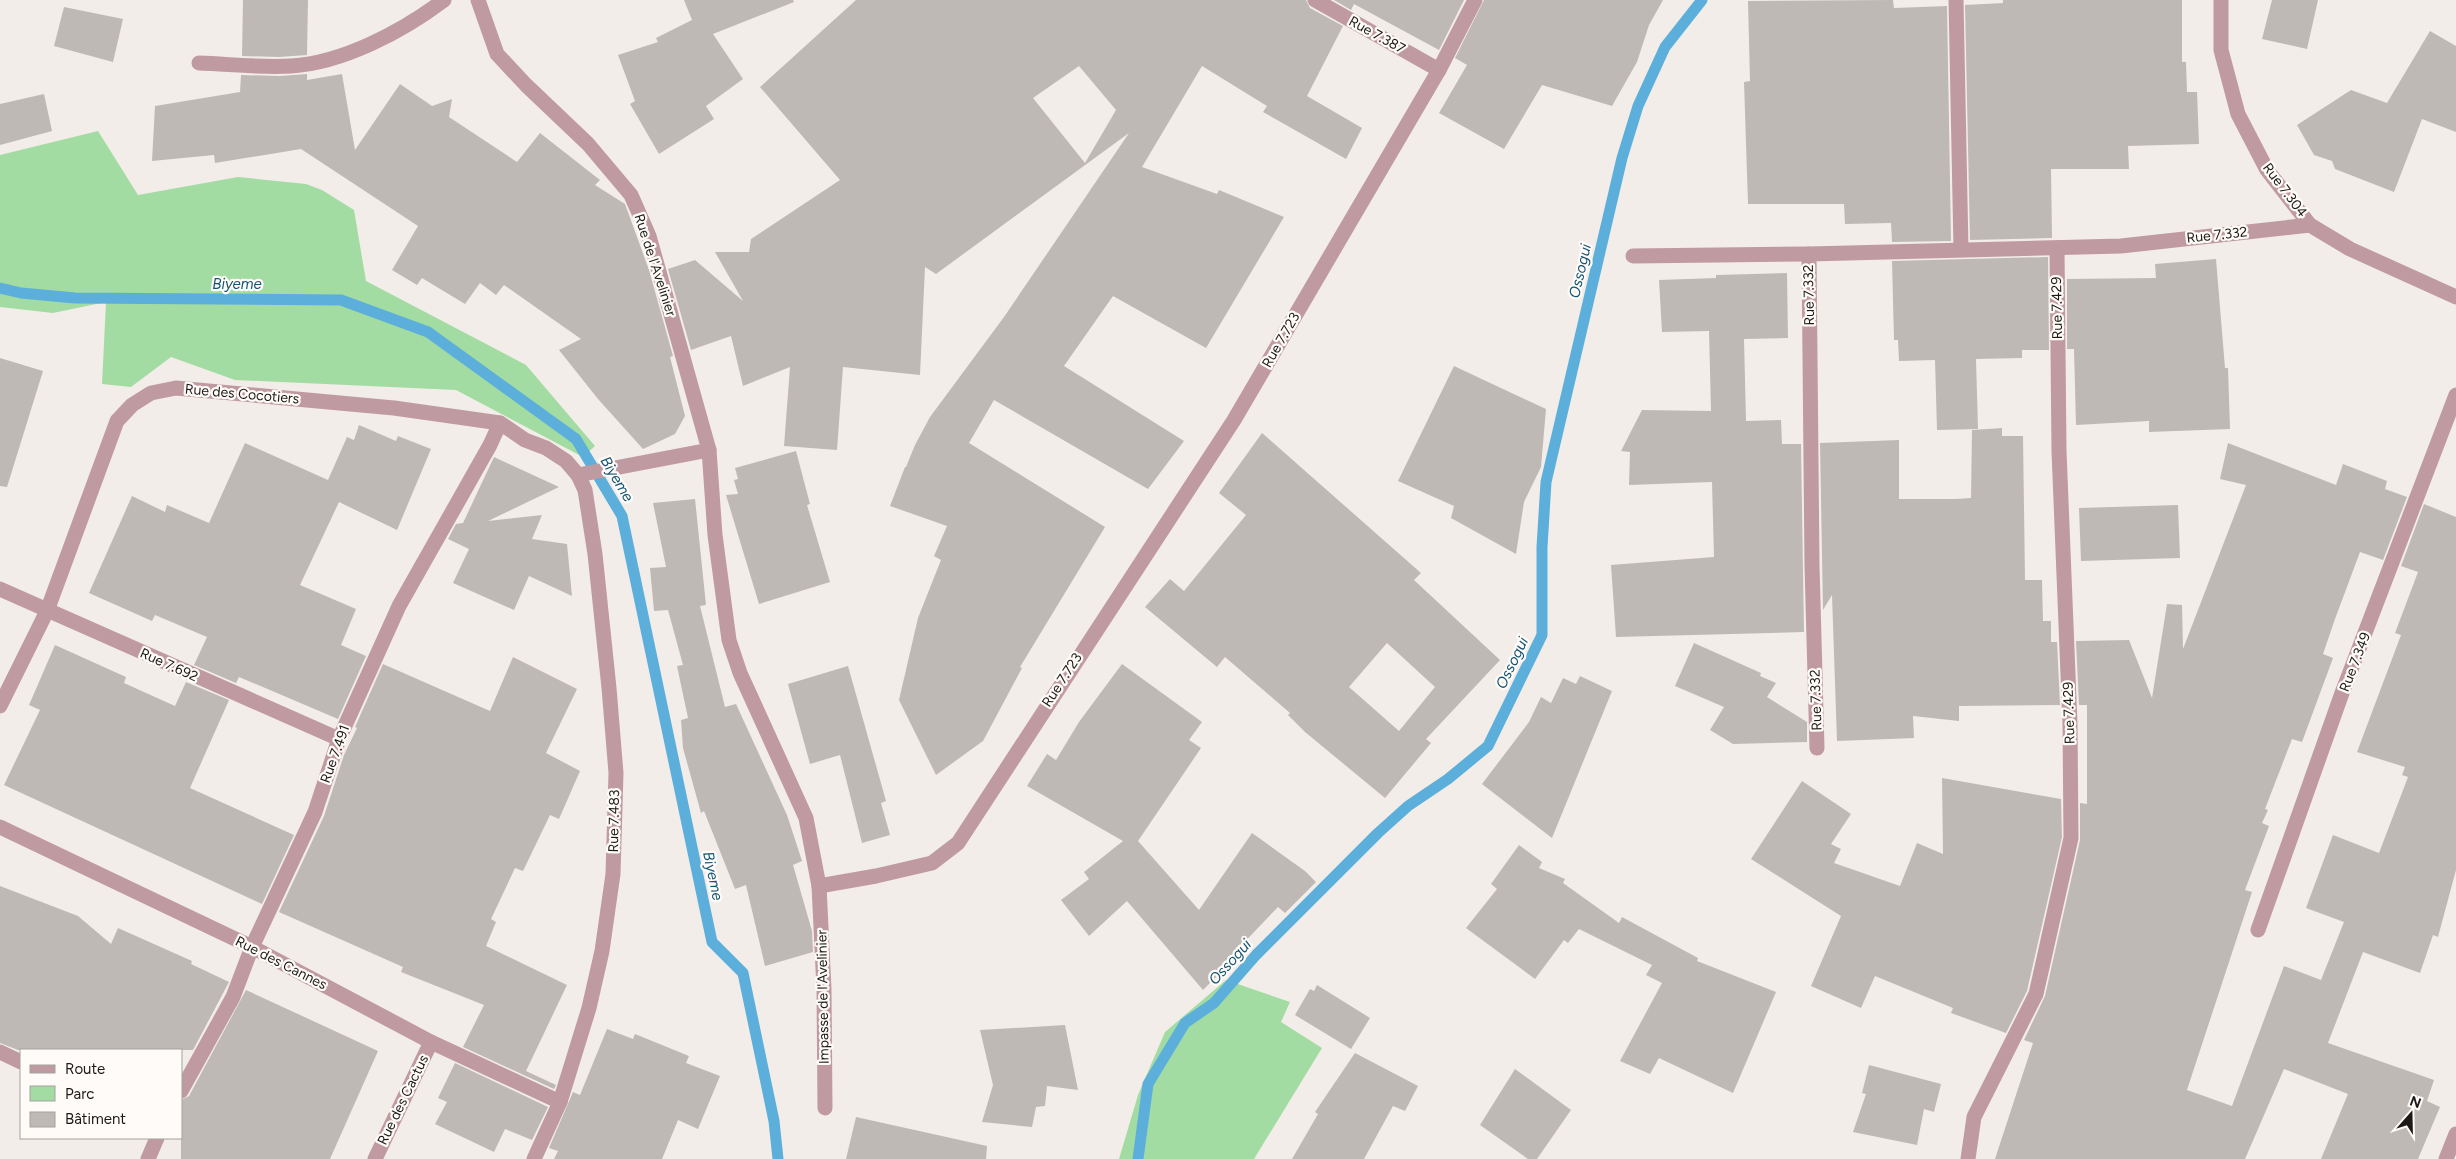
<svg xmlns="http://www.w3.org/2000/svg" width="2456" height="1159" viewBox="0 0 2456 1159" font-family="Figtree,sans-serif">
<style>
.green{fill:#a2dca2}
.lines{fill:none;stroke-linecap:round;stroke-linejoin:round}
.stream{stroke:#5cafdb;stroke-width:11}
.building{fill:#bfb9b5;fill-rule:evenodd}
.service{stroke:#c09aa1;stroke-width:15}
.minor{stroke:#c09aa1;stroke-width:15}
.tertiary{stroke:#c09aa1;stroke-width:15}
.labels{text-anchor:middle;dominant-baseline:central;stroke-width:4.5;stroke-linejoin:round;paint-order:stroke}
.street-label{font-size:14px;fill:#1c1a18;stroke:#fefbf8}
.water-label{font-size:15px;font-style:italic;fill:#125472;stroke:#fefbf8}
</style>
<rect width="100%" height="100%" fill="#f3ede9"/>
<g class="green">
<path d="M98 131 138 195 238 177 306 184 322 190 354 210 366 281 526 365 595 446 583 457 456 390 235 380 171 357 131 387 102 384 106 302 53 313 0 307V155Z"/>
<path d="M1226 980 1290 1002 1281 1022 1322 1048 1254 1159H1119L1138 1095 1165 1032Z"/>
</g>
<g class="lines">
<g class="stream">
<path d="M0 288 21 293 75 298 341 300 428 332 576 439 622 516 712 942 743 973 774 1121 778 1159"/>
<path d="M1138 1159 1148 1084 1185 1023 1214 1003 1256 955 1378 833 1408 806 1448 779 1488 746 1542 635V547L1546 482 1622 158 1638 106 1665 47 1702 0"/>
</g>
</g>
<g class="building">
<path d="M243 0H308L307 55 279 57 242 56Z"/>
<path d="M684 0H793L794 2 713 34 743 79 706 106 714 119 659 154 630 104 635 101 618 55 658 42 656 38 692 20Z"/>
<path d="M856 0H1306L1310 8 1343 26 1307 96 1362 128 1346 159 1263 112 1267 106 1202 66 1142 167 1217 194 1219 190 1284 217 1206 348 1113 296 1064 366 1184 441 1148 489 994 400 969 443 1105 527 1020 667 1022 668 983 741 936 775 899 700 918 618 941 560 934 556 947 526 890 506 905 467H906L915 445 930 417 1004 317 1129 133 936 274 925 267 920 375 843 367 837 450 784 446 790 367 743 386 731 336 691 350 668 269 695 260 743 301 715 252H749L751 239 840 180 760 87ZM1079 66 1116 110 1085 163 1033 98Z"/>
<path d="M1334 0H1464L1439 50 1354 4 1351 10Z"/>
<path d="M1484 0H1663L1649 25 1637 62 1612 106 1542 85 1504 149 1439 113 1467 65 1455 58Z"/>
<path d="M1893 0 1894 8 1947 6 1951 241 1892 242 1891 223 1845 224 1844 204H1748L1744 82 1750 81 1748 1Z"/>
<path d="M2003 0H2182V62H2186L2187 92H2197L2199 144 2128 146 2129 169H2051L2052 238 1970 240 1965 5 2003 3Z"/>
<path d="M2272 0H2318L2307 49 2262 39Z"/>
<path d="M64 7 123 19 113 62 54 46Z"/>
<path d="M2430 31 2456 46V132L2422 119 2394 192 2335 169 2332 161 2314 155 2297 125 2351 90 2387 103Z"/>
<path d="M307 74V80L342 74 355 150 400 84 432 106 452 99 449 117 517 162 540 133 600 180 595 185 625 204 649 270 673 356 670 357 685 416 675 434 643 449 598 399 559 350 581 339 504 285 496 295 480 283 465 304 422 278 417 285 392 270 418 226 301 149 215 163 214 155 152 161 155 106 240 92 241 75 280 76Z"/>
<path d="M44 94 52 131 0 145V104Z"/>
<path d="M2048 257 2049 350H2022V358L1976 359 1978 429 1937 430 1935 360 1899 361 1898 340H1894L1892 261Z"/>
<path d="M2216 259 2225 368H2228L2230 429 2149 432V421L2076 425 2074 349H2067V279L2156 278 2155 264Z"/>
<path d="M1787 273 1788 338 1744 339 1746 421 1781 420 1782 444H1801L1804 632 1616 637 1611 565 1714 557 1712 482 1629 485 1630 452 1621 451 1642 410 1711 411 1709 331 1662 332 1659 280 1716 278V275Z"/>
<path d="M0 358 43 371 7 487 0 486Z"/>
<path d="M1454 366 1546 409 1541 467 1524 502 1516 554 1451 518 1454 506 1398 481Z"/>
<path d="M359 425 396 441 398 436 431 449 397 530 339 502 300 585 356 609 341 645 366 656 338 719 239 677 236 683 194 665 207 637 155 615 152 621 89 593 132 496 165 512 167 505 209 523 245 443 328 480 347 437 354 440Z"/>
<path d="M2002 428V436H2023L2025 580H2042L2043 621H2051V642H2057L2060 705 1959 706V721L1913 716 1914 738 1837 741 1832 595 1823 610 1820 443 1899 440V499H1956L1971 498 1972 430Z"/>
<path d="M1262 433 1421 573 1414 580 1500 660 1426 739 1431 743 1385 798 1305 732 1288 715 1290 713 1225 657 1217 667 1145 607 1170 579 1184 591 1246 515 1219 493ZM1387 643 1435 687 1399 731 1349 687Z"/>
<path d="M2228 443 2336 485 2343 464 2387 481 2385 489 2407 497 2383 560 2360 552 2335 619 2323 654 2333 658 2302 742 2292 739 2265 809 2268 810 2262 823 2269 826 2245 890 2252 892 2187 1090 2232 1106 2284 966 2321 980 2344 922 2306 908 2333 835 2379 853 2408 777 2402 775 2405 767 2357 752 2401 635 2395 633 2418 572 2401 566 2424 504 2456 517V870L2438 937 2433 935 2420 973 2363 952 2328 1043 2434 1080 2427 1101 2440 1107 2418 1159H2321L2348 1094 2284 1069 2245 1159H1995L2033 1043 2024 1040 2045 996 2080 840V803L2087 804V705H2079L2076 641 2129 640 2152 698 2167 604 2182 605 2183 649 2246 485 2220 479Z"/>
<path d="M796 451 810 504 807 505 830 582 759 604 726 495 738 494 734 480 738 479 735 468Z"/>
<path d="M494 457 559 487 488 521 542 515 532 539 567 544 572 596 529 576 514 610 453 583 469 549 448 539 456 524 463 523Z"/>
<path d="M695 499 706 605 700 606 725 707 736 704 787 815 802 861 793 865 812 931 813 952 765 966 746 885 735 889 704 811 701 813 683 748 681 720 688 718 677 666 683 665 668 610 654 611 650 568 666 567 653 503Z"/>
<path d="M2178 505 2180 558 2081 561 2079 508Z"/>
<path d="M1694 643 1761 673 1760 676 1776 683 1767 697 1807 722V742L1733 744 1710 730 1724 707 1675 686Z"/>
<path d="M55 645 126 677 124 683 175 706 186 682 229 700 190 788 294 835 262 904 4 785 40 710 29 705Z"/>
<path d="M513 657 577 689 546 753 580 771 559 819 550 815 523 871 515 868 491 919 496 922 486 946 567 985 526 1071 556 1085 554 1089 463 1047 484 1005 401 972 403 967 279 912 324 816 344 755 357 728 355 727 383 664 490 711Z"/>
<path d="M1122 664 1202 722 1189 740 1201 748 1138 841 1199 910 1252 833 1305 871 1316 882 1285 913 1278 907 1234 953 1237 956 1203 990 1127 901 1089 936 1061 900 1089 879 1084 872 1123 841 1027 786 1047 754 1056 760 1079 722Z"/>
<path d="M848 666 886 801 881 803 890 835 862 843 840 755 810 764 788 684Z"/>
<path d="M1580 676 1612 691 1552 838 1482 784 1529 722 1541 697 1551 703 1563 678 1576 684Z"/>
<path d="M1942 778 2061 799 2062 837 2027 991 2006 1033 1951 1013 1953 1008 1875 976 1861 1008 1811 986 1841 916 1751 859 1802 781 1851 814 1831 844 1841 849 1834 863 1900 886 1917 843 1943 854Z"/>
<path d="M1519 845 1542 862 1539 868 1565 879 1563 883 1619 923 1622 917 1698 958 1697 961 1776 992 1733 1093 1659 1058 1650 1074 1620 1061 1662 983 1646 975 1652 965 1579 929 1568 943 1564 940 1535 979 1466 928 1497 889 1491 884Z"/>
<path d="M0 886 78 916 111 944 118 928 192 961 191 964 229 982 193 1050H18L0 1043Z"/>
<path d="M1317 985 1370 1018 1351 1049 1295 1015 1310 989 1314 991Z"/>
<path d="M246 990 378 1051 330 1159H181V1100L189 1096Z"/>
<path d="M1065 1025 1078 1090 1047 1086 1045 1106 1036 1107 1032 1127 982 1122 993 1085 980 1030Z"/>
<path d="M607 1029 633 1039 635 1034 689 1056 686 1063 720 1076 698 1129 678 1120 662 1159H554L558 1151 549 1148 573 1092 580 1095Z"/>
<path d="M1355 1053 1418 1086 1405 1111 1393 1106 1364 1159H1292L1318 1114 1315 1112Z"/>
<path d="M455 1063 548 1107 532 1140 505 1129 494 1152 435 1124 447 1102 438 1098Z"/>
<path d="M1869 1065 1941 1084 1934 1112 1924 1109 1917 1145 1853 1132 1866 1094 1862 1093Z"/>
<path d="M1515 1069 1571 1110 1537 1159H1528L1480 1125Z"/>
<path d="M856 1117 987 1146 986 1159H846Z"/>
</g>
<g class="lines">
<path class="service" d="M199 63C229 64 261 68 291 66 343 63 403 31 444 0"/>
<g class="minor">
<path d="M478 0 497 54 526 85 588 144 631 195 649 236 709 450 578 475 585 490 595 554 609 688 616 773 613 874 602 951 589 1008 560 1102 534 1159"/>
<path d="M1315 0 1439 70"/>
<path d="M1956 0 1961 249"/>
<path d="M2221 0V50L2238 114 2267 170 2310 225 2350 249 2456 297"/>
<path d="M1633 256 1809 254"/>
<path d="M709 450 715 535 729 640 740 673 806 818 819 886 876 876 932 863 958 843 1234 420 1439 70 1475 0"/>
<path d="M0 589 339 739"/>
<path d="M1817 748 1812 566 1809 254 2121 246 2310 225"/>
<path d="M0 827 252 947 431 1042 560 1102"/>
<path d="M819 886 824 989 825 1108"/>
<path d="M2258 930 2342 693 2456 395"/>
<path d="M0 1052 21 1062"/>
<path d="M181 1091 233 997 252 947 315 812 339 739 399 606 490 445 500 423"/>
<path d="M148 1159 157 1138"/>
<path d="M375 1159 431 1042"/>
<path d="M1968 1159 1974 1117 2036 994 2071 838 2070 724 2059 451 2057 248"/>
<path d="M2446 1159 2456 1134"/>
</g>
<path class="tertiary" d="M0 706 47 611 117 421 132 405 151 393 176 388 394 408 500 423 525 440 546 448 566 461 578 475"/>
</g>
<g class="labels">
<g class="street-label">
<text transform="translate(1377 35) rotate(29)">Rue 7.387</text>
<text transform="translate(2285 190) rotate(53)">Rue 7.304</text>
<text transform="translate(2217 235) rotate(-6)">Rue 7.332</text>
<text transform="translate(655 265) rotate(72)">Rue de l'Avelinier</text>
<text transform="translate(1809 295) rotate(-91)">Rue 7.332</text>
<text transform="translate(2057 308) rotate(-91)">Rue 7.429</text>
<text transform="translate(1281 340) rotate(-60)">Rue 7.723</text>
<text transform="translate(242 394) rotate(5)">Rue des Cocotiers</text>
<text transform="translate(2355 662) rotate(-69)">Rue 7.349</text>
<text transform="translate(169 665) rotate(24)">Rue 7.692</text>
<text transform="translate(1062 680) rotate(-57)">Rue 7.723</text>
<text transform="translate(1816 700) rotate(-92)">Rue 7.332</text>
<text transform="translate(2069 713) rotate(-92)">Rue 7.429</text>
<text transform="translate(335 754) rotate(-70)">Rue 7.491</text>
<text transform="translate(614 821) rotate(-89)">Rue 7.483</text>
<text transform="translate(281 963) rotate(27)">Rue des Cannes</text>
<text transform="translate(823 997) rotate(-91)">Impasse de l'Avelinier</text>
<text transform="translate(403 1100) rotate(-64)">Rue des Cactus</text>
</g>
<g class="water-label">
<text transform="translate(1580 271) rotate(-77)">Ossogui</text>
<text x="237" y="284">Biyeme</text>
<text transform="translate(617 479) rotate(59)">Biyeme</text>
<text transform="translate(1512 663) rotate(-64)">Ossogui</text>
<text transform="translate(713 876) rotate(78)">Biyeme</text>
<text transform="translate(1230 962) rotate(-48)">Ossogui</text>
</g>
</g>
<rect x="20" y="1049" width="162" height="90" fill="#fefbf8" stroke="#a4a19e"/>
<rect x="30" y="1065" width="25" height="8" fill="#c09aa1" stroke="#a4a19e"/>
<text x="65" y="1074" font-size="15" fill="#1c1a18">Route</text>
<rect x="30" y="1086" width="25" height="15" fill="#a2dca2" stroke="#a4a19e"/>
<text x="65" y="1099" font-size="15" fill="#1c1a18">Parc</text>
<rect x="30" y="1112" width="25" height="15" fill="#bfb9b5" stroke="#a4a19e"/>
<text x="65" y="1124" font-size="15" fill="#1c1a18">Bâtiment</text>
<g transform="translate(2411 1114) rotate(20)" stroke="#fefbf8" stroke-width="4" paint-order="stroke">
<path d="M0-4L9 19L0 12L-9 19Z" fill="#1c1a18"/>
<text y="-8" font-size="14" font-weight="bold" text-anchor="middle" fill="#1c1a18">N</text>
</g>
</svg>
